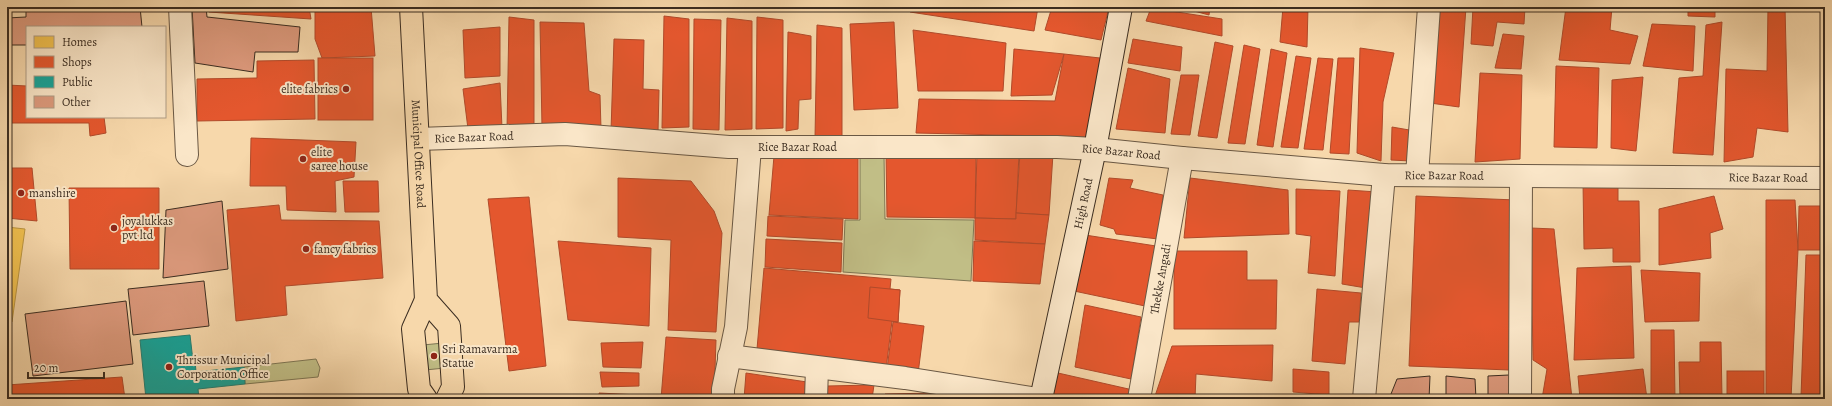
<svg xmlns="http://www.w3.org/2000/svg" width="1832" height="406" viewBox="0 0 1832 406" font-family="Alegreya,serif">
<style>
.green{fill:#c1be86;stroke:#7e7654}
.homes{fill:#f2c14e;stroke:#bb9540}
.shops{fill:#e4572e;stroke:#b14a2a}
.public{fill:#17a398;stroke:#228074}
.building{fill:#dd9a7d;stroke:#3b2d21}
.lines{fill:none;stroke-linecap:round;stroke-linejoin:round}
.street-casing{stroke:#6a5844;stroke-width:24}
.secondary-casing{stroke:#3b2d21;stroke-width:24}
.primary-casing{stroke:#3b2d21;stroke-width:24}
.street{stroke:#fae6c8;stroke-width:22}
.secondary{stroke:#fae6c8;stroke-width:22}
.primary{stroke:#f7d8ab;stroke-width:22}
.poi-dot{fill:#8f2418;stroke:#fae6c8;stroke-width:1.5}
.labels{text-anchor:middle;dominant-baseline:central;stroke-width:4;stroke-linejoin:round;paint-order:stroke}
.poi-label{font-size:12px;fill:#3b2d21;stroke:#fae6c8;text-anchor:start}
.street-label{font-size:12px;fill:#3b2d21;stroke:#fae6c8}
</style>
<rect width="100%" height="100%" fill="#f7d8ab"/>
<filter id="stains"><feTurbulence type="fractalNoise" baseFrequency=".005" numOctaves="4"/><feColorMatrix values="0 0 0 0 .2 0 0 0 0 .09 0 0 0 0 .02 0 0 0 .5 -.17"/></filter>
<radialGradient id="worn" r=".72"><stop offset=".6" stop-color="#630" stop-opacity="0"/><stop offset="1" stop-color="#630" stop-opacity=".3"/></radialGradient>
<g class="green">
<path d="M860 155H884L885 219 974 220 971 281 843 272 845 220H860Z"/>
<path d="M443 343 445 368 425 370 423 345Z"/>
<path d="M316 359 320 368 318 377 245 384 244 367Z"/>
</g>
<path class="homes" d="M7 227 25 229 12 322H7Z"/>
<g class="shops">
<path d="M209 7H309L311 19 209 12Z"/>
<path d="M315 7H371L375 56 322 58 315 39Z"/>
<path d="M911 7H1038L1034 31 910 12Z"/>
<path d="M1052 7H1109L1101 40 1045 30Z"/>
<path d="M1179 7H1210L1209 15Z"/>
<path d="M1283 7H1308L1307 47 1280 42Z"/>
<path d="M1437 7H1466L1459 107 1430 103Z"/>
<path d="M1473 7H1525L1524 24 1497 22 1493 46 1471 44Z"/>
<path d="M1566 7H1612L1610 30 1638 36 1630 64 1559 60Z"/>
<path d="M1688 7H1715V17L1688 16Z"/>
<path d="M1768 7H1785L1788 132 1757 128 1753 157 1724 162 1726 69 1767 71Z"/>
<path d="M1151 8 1222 19V36L1146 21Z"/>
<path d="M664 16 689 19V127L662 128Z"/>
<path d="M509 17 534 20V128L507 130Z"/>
<path d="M757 17 783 20V128L756 129Z"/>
<path d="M727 18 752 21V129L725 130Z"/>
<path d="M694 19 721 20 719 130 693 129Z"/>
<path d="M540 22 584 23 589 91 600 95 601 129 542 127Z"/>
<path d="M894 22 898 108 854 110 850 24Z"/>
<path d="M1722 22 1713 155 1673 153 1679 78 1703 76 1706 25Z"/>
<path d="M1652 24 1695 26 1693 71 1643 66Z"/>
<path d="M817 25 842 28V136L815 138Z"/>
<path d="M500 27V76L465 78 463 30Z"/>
<path d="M913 30 1006 43 1003 91H918Z"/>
<path d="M788 32 811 36V99L799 100 798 129 786 131Z"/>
<path d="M1503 34 1524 36 1521 69 1495 68Z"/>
<path d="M614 39 644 40 643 89 659 90 658 132 611 131Z"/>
<path d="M1133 39 1182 47 1180 71 1128 63Z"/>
<path d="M1215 42 1233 46 1217 138 1198 136Z"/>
<path d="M1244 45 1260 49 1245 144 1228 143Z"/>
<path d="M1360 48 1394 53 1383 102 1381 161 1357 153Z"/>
<path d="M1014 49 1064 54 1052 95 1011 96Z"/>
<path d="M1271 49 1287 53 1273 147 1257 145Z"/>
<path d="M1064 54 1100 58 1089 137 916 133 919 99 1055 101Z"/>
<path d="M1296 56 1311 58 1298 148 1281 147Z"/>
<rect x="318" y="58" width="55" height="62"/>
<path d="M1318 58 1333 59 1323 150 1304 149Z"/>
<path d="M1338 58H1354L1349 154 1330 153Z"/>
<path d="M314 60 315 119 197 121V79L257 78V61Z"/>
<path d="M1556 66 1599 68 1597 148 1554 147Z"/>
<path d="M1128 68 1170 79 1165 133 1116 129Z"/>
<path d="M1480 73 1522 75 1520 159 1475 162Z"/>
<path d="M1181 75H1199L1190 135 1171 134Z"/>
<path d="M1643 77 1636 151 1611 148 1612 80Z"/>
<path d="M500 83 502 128 468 129 463 89Z"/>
<path d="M7 85 27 86V117H104L106 133 90 136 89 123H7Z"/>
<path d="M1392 127 1415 131 1411 161 1391 160Z"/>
<path d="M251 138 356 142 354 177 335 181 336 212 287 210 286 186H250Z"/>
<path d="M977 153H1019L1016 219 975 218Z"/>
<path d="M1020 153 1053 154 1049 215 1016 213Z"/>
<path d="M886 154H976L975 218 887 217Z"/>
<path d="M774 156H858V219L769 215Z"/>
<path d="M7 168H32L37 221 7 218Z"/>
<path d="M618 178 691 181 714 211 722 233 716 332 668 330 671 240 618 237Z"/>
<path d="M1109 178 1133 180 1130 188 1163 195 1158 239 1116 234 1114 229 1100 225Z"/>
<path d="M1190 178 1288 190 1289 234 1184 238Z"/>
<path d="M343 181H378L379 212H345Z"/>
<path d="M1618 181V201H1639L1640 262H1613V248L1584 249 1583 182Z"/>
<path d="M69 188H159V269H70Z"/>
<path d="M1296 189 1340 191 1335 276 1308 273 1311 236 1296 234Z"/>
<path d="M1348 190 1377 192 1366 288 1342 284Z"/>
<path d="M1416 196 1516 200 1509 370 1409 366Z"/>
<path d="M1714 196 1723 229 1710 233 1711 258 1659 265V209Z"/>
<path d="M529 197 546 366 509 371 488 199Z"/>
<path d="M1766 200H1795L1798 250 1791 399H1766Z"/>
<path d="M279 205 281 220 379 221 383 278 285 286 287 315 236 321 227 210Z"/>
<path d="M1799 206H1825V250H1798Z"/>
<path d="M1016 213 1049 215 1045 244 975 240V218L1016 219Z"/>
<path d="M768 216 843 219 842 240 767 236Z"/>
<path d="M1531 228 1554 229 1572 399H1542L1547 369 1533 360Z"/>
<path d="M1085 235 1156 246 1145 306 1074 291Z"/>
<path d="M766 239 842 243 841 272 765 267Z"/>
<path d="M558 241 651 248 649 326 568 320Z"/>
<path d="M974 241 1045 244 1040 284 973 281Z"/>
<path d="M1174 251H1247V280H1277L1276 329H1174Z"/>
<path d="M1806 255H1825V397H1801Z"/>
<path d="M1631 266 1634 358 1574 360 1577 268Z"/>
<path d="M764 268 891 279 890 289 900 290 898 322 892 321 886 369 757 349Z"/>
<path d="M1641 270 1700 273 1699 321 1645 322Z"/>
<path d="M870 287 900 290 898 322 868 318Z"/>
<path d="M1317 289 1361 293 1359 322H1349L1345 364 1312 361Z"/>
<path d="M1085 305 1141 317 1131 379 1075 367Z"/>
<path d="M893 322 924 326 918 374 887 369Z"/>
<path d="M1651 330H1674L1675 399H1651Z"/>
<path d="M666 337 716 340 714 399H661Z"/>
<path d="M643 342 641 368 603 367 601 343Z"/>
<path d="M1700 342H1721L1722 399H1680L1679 362H1700Z"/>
<path d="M1273 345 1272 381 1196 374 1195 399H1154L1172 346Z"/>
<path d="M1293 369 1329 372V395L1293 392Z"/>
<path d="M1643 369 1647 399H1580L1578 376Z"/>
<rect x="1727" y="371" width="37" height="28"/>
<path d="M600 372 639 373V386L602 387Z"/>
<path d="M746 373 807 382 806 399H744Z"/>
<path d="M1058 373 1133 390 1130 399H1052Z"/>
<path d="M122 377 125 399H7V385Z"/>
<path d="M874 385 872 399H826L827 386Z"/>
<path d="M599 393 639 395V399H600Z"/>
<path d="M936 393 935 399H885V394Z"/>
<path d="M948 393 983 399H946Z"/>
<path d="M567 396V399H536Z"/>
</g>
<path class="public" d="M190 335 193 361 195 360 196 372 244 367 245 384 198 389 199 399H146L140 340Z"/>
<g class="building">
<path d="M26 7H140L142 27H27V45H7V18L26 17Z"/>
<path d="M192 7H206L207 17 300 27 298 52H255L253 72 195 63Z"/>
<path d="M222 201 228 269 163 278 166 210Z"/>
<path d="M204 281 209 326 133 335 128 289Z"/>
<path d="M126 301 133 364 33 376 25 314Z"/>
<path d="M1509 375V399H1488V376Z"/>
<path d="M1430 376 1429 399H1389L1397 379Z"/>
<path d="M1446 376 1475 379 1476 399H1446Z"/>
</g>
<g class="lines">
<g class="street-casing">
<g id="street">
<path d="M180 7 187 155"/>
<path id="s1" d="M418 139 565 134 729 147H1057L1095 149 1182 158 1384 175 1825 178"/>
<path d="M1417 175 1429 7"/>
<path d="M729 356 905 378 1038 399"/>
<path d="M723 399V389L736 327 750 147"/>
<path d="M816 399 817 368"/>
<path id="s2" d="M1139 399 1182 158"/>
<path d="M1364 399 1384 175"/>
<path d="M1520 399 1521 176"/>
</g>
</g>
<g class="secondary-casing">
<g id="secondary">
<path id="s3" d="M1041 399 1095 149 1121 7"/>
</g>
</g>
<g class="primary-casing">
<g id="primary">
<path id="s4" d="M411 7 426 300 449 326 453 387 447 399"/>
<path d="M426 399 419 389 413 329 426 300"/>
</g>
</g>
<use href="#street" class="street"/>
<use href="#secondary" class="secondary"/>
<use href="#primary" class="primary"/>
</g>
<g class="poi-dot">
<circle cx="346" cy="89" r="4"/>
<circle cx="303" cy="159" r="4"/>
<circle cx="21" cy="193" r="4"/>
<circle cx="114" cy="228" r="4"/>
<circle cx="306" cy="249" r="4"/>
<circle cx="434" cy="356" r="4"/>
<circle cx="169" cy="367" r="4"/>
</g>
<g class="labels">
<g class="poi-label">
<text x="338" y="89" text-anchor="end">elite fabrics</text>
<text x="311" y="152">elite<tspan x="311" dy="14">saree house</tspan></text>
<text x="29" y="193">manshire</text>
<text x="122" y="221">joyalukkas<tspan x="122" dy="14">pvt ltd</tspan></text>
<text x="314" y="249">fancy fabrics</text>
<text x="442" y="349">Sri Ramavarma<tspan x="442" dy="14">Statue</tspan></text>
<text x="177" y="360">Thrissur Municipal<tspan x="177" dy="14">Corporation Office</tspan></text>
</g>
<g class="street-label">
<text stroke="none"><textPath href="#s1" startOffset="56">Rice Bazar Road</textPath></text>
<text stroke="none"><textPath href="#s1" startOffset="380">Rice Bazar Road</textPath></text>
<text stroke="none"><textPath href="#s1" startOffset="704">Rice Bazar Road</textPath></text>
<text stroke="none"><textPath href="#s4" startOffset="147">Municipal Office Road</textPath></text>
<text stroke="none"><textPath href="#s1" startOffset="1028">Rice Bazar Road</textPath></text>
<text stroke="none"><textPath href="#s1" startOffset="1352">Rice Bazar Road</textPath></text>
<text stroke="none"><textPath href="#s3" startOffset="200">High Road</textPath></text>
<text stroke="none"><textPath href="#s2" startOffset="122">Thekke Angadi</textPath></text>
</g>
</g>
<rect width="1832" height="406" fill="none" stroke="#f7d8ab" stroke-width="24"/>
<rect x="8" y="8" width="1816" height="390" fill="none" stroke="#3b2d21" stroke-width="2"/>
<rect x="12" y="12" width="1808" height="382" fill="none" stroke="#3b2d21"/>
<rect x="26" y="26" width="140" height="92" fill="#fae6c8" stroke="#ae9c85"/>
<rect x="34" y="36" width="20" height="12" fill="#f2c14e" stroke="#ae9c85"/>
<text x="62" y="46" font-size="12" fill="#3b2d21">Homes</text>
<rect x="34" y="56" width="20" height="12" fill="#e4572e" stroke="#ae9c85"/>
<text x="62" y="66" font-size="12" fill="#3b2d21">Shops</text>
<rect x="34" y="76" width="20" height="12" fill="#17a398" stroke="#ae9c85"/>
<text x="62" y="86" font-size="12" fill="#3b2d21">Public</text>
<rect x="34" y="96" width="20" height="12" fill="#dd9a7d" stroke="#ae9c85"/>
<text x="62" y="106" font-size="12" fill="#3b2d21">Other</text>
<path d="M28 372v6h76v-6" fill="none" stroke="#3b2d21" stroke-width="2"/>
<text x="34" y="372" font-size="12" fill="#3b2d21" stroke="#fae6c8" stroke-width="3" paint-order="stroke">20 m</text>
<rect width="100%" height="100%" filter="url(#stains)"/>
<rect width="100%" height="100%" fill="url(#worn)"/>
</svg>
